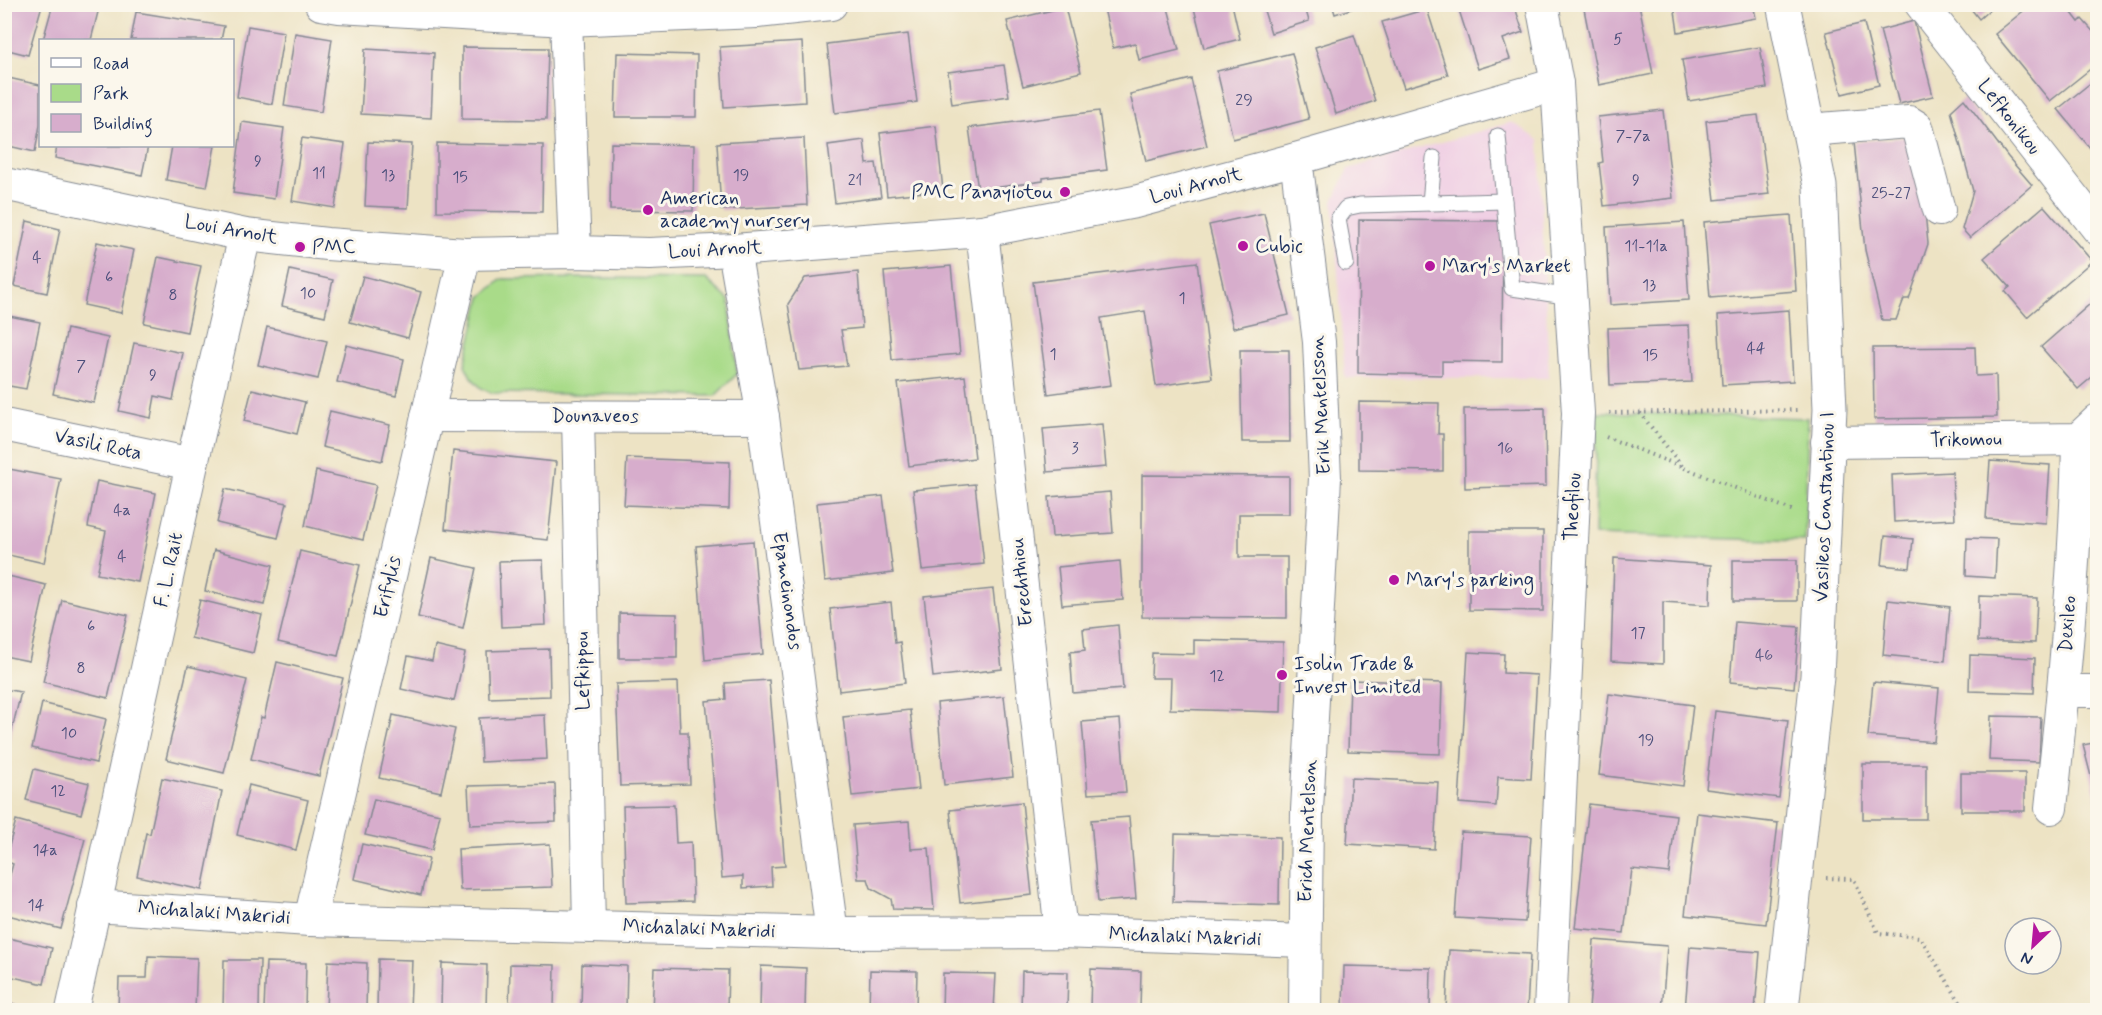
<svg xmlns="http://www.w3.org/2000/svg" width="2102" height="1015" viewBox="0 0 2102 1015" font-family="Mynerve,sans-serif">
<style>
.built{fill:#f0d0e4}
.green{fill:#a9db89;stroke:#628574;stroke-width:1.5}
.building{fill:#d7adcc}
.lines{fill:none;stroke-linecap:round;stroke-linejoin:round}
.service-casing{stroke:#848991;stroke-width:17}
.minor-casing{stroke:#848991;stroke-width:34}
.secondary-casing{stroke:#848991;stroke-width:35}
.path{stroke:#848991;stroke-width:4;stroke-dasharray:1.5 4.5;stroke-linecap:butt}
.service{stroke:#fff;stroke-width:15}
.minor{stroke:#fff;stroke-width:32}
.secondary{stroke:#fff;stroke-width:33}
.poi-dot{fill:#b5179e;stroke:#fbf7ec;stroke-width:2}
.labels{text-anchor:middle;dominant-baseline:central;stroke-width:6;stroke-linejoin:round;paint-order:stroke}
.number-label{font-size:16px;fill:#4a4e7a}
.street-label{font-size:20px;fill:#1b2f5e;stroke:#fbf7ec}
.poi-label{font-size:20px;fill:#1b2f5e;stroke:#fbf7ec;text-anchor:start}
</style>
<rect width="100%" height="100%" fill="#fbf7ec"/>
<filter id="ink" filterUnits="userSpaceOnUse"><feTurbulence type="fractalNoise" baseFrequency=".0167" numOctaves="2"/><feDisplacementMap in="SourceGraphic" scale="12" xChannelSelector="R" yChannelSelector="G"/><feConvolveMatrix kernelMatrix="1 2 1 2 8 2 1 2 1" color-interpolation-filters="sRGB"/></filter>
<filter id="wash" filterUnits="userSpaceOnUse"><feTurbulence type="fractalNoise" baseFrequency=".008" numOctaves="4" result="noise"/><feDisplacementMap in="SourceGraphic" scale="24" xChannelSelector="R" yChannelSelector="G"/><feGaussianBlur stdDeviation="1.35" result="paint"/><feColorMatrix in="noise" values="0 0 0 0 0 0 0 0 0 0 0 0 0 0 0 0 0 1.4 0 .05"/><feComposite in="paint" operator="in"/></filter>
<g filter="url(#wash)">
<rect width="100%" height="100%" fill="#ede3c4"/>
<path class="built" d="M1512 122 1539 140 1549 378H1345L1333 201 1348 169Z"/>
<g class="green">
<path d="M591 278 706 279 729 300 737 374 715 396 492 393 481 388 471 377 465 365 481 297 502 279Z"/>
<path d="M1597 412 1808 418 1805 541 1594 535Z"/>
</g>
<g id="blocks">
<g class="building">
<path d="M53 4H100L91 40H43Z"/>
<path d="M1103 4H1167L1179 50 1139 60 1135 43 1113 48Z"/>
<path d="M1193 4H1232L1240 39 1204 48Z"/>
<path d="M1262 4H1304L1309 21 1271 33Z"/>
<path d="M1332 4H1363V5L1335 14Z"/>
<path d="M1457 4H1514L1523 32 1503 39 1510 59 1478 69Z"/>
<path d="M1583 4H1639L1653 74 1599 85Z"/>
<path d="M1674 4H1753L1756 18 1678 32Z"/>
<path d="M1967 4H1996L1979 19Z"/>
<path d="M2032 4H2065L2079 22 2082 19 2098 37V63L2050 101 1995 34Z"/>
<path d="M4 5H42L28 55 4 49Z"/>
<path d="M1065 7 1081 72 1023 86 1007 21Z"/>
<path d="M1427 9 1448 75 1404 88 1382 22Z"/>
<path d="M136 12 224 26 221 40H131Z"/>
<path d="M1914 21 1933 96 1899 104 1880 30Z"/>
<path d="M1864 23 1879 85 1842 94 1826 32Z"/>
<path d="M248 26 284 32 272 104 237 97Z"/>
<path d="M295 33 332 39 321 112 284 106Z"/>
<path d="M908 34 917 102 835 113 827 44Z"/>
<path d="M1354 35 1375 101 1336 114 1315 47Z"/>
<path d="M802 42 805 102 724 107 720 47Z"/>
<path d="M462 47 548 48 546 120 462 119Z"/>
<path d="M1760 47 1767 88 1689 101 1682 60Z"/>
<path d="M365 49 434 53 431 118 361 114Z"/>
<path d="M617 53 697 55 696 117H615Z"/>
<path d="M1292 53 1309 119 1233 139 1217 71Z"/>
<path d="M1004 65 1009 96 952 104 948 72Z"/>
<path d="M4 77 40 85V125L35 152 4 145Z"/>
<path d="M2098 77V142L2090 148 2058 109Z"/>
<path d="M1191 79 1207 146 1146 161 1130 94Z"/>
<path d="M1964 99 2008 157 2032 185 1970 238 1962 229 1973 191 1951 111Z"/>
<path d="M1663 110 1673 198 1604 206 1599 163 1603 162 1598 117Z"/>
<path d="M1099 111 1107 170 1043 178V181L978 190 969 128Z"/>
<path d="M1758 115 1769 194 1715 200 1706 121Z"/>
<path d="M242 122 284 128 274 199 233 193Z"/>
<path d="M936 126 943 190 887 196 880 133Z"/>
<path d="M1918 136 1928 244 1909 299H1904L1896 320H1882L1865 250 1854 142Z"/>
<path d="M302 138 345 144 335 208 292 201Z"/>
<path d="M804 138 807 205 721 210 717 143Z"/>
<path d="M864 140 867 164 876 163 881 197 835 203 828 145Z"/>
<path d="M368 142 412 144 408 208 365 206Z"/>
<path d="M437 143 543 145 542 212 437 211Z"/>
<path d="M611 143 694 145 693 211 610 210Z"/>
<path d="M57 146H148L142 175 55 158Z"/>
<path d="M172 146H215L207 187 166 180Z"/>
<path d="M2044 206 2092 261 2027 317 2005 291 2010 287 1984 258Z"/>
<path d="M1264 213 1289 315 1233 328 1209 225Z"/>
<path d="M1791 215 1796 291 1710 298 1704 222Z"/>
<path d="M1359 220 1503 221 1502 362 1442 361V375L1358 373Z"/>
<path d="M27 221 60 229 47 293 14 286Z"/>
<path d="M1684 222 1689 300 1610 305 1606 227Z"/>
<path d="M97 242 134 250 121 313 84 305Z"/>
<path d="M158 257 201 266 187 332 144 323Z"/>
<path d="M1197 262 1212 378 1156 386 1145 311 1101 318 1111 385 1048 394 1033 282Z"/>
<path d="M951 266 960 354 892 360 884 272Z"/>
<path d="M290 270 333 280 325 316 282 306Z"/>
<path d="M858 272 862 328 841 330 847 366 799 370 788 304 805 278Z"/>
<path d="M363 276 421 292 408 338 350 322Z"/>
<path d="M2098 297V372L2078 389 2041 347Z"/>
<path d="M1789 310 1793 381 1722 385 1718 315Z"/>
<path d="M4 315 40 322 26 389 4 385Z"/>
<path d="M1689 325 1692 382 1610 385 1608 328Z"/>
<path d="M267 327 327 341 318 379 258 365Z"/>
<path d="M67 329 108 338 94 403 53 394Z"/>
<path d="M134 343 183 353 173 400 155 396 151 418 119 411Z"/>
<path d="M346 345 404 359 396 396 337 382Z"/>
<path d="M1975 347 1976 376 1996 375 1997 417 1874 419 1873 348Z"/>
<path d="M1240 350H1289L1290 442H1242Z"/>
<path d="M965 376 975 458 909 466 898 383Z"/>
<path d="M252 389 305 402 297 434 244 421Z"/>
<path d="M1359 402 1439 403 1438 434H1443V471L1359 470Z"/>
<path d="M1545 408 1546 486 1465 488 1464 409Z"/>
<path d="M330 411 390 425 382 461 322 447Z"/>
<path d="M1102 424 1106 467 1047 472 1043 429Z"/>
<path d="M453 451 556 462 548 540 445 529Z"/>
<path d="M627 458 730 462 729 509 624 505Z"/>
<path d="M1990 461 2050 465 2046 523 1986 519Z"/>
<path d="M4 468 61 479 44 563 4 554Z"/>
<path d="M316 471 376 485 363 540 305 526Z"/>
<path d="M1952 472 1955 519 1894 522 1892 475Z"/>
<path d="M1142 475 1289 476V514H1239V557H1287V618L1142 617Z"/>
<path d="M97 481 156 493 138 582 97 574 106 531 88 527Z"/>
<path d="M975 484 984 564 922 570 913 490Z"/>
<path d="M225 489 287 503 278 538 217 523Z"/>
<path d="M1110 492 1113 533 1052 537 1049 497Z"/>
<path d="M883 496 893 573 825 581 817 503Z"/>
<path d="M1469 531H1543V611L1469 610Z"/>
<path d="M1885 536 1913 539 1910 568 1882 565Z"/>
<path d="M1967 538 1997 539 1995 578 1966 576Z"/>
<path d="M753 541 763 654 705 660 696 546Z"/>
<path d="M214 550 273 565 264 605 205 591Z"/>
<path d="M300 551 360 565 338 656 278 642Z"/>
<path d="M431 558 476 568 463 628 418 617Z"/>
<path d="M1614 558 1711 565 1710 605 1663 602V664L1611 661Z"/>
<path d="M543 560 546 625 501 627 499 561Z"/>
<rect x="1733" y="560" width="64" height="41"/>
<path d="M1120 561 1123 600 1062 605 1058 567Z"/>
<path d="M4 575 46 585 29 661 4 656Z"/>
<path d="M993 589 1002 669 933 677 924 596Z"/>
<path d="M1979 596 2037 598 2035 643 1978 641Z"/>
<path d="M62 600 128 615 108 698 43 682Z"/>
<path d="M200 600 262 615 253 653 191 638Z"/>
<path d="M1888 600 1950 607 1945 661 1883 655Z"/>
<path d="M891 602 895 643 900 642 905 683 839 691 830 609Z"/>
<path d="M619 613 677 614V658H619Z"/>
<path d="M1735 622 1799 627 1794 688 1730 682Z"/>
<path d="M1118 625 1123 689 1073 693 1070 652 1085 650 1083 629Z"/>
<path d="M1194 640 1283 642 1281 712 1170 709 1171 678H1151L1152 653 1194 654Z"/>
<path d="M435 646 465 653 454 701 401 689 408 656 432 661Z"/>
<path d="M549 649 550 696 489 698 487 651Z"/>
<path d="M1468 652 1504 654 1503 673 1537 675 1531 779 1498 777 1496 806 1459 803Z"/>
<path d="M1970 655 2035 658 2034 693 1969 691Z"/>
<path d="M277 662 343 678 319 776 251 759 261 717 264 718Z"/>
<path d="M188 666 247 680 224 773 166 759Z"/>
<path d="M769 680 785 866 771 867 772 886 743 888V876L722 878 706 701 726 699 725 683Z"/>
<path d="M1350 680 1442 683 1440 754 1348 751Z"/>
<path d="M678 682 680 732H688L690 784 620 786 616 684Z"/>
<path d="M1873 682 1939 688 1934 742 1868 736Z"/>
<path d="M4 689 21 692 5 759H4Z"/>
<path d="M1609 694 1693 705 1683 786 1599 775Z"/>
<path d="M1004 696 1013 777 944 785 937 703Z"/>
<path d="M42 703 106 719 96 763 32 748Z"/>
<path d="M910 710 919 789 852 796 843 717Z"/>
<path d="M1715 711 1788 720 1779 798 1706 789Z"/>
<path d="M393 715 455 729 441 792 379 778Z"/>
<path d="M545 715 547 759 481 762 479 718Z"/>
<path d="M1991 716 2041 717 2039 762 1989 760Z"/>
<path d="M1120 719 1126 792 1088 794 1082 722Z"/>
<path d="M2098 742V800H2097L2083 745Z"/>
<rect x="1863" y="764" width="63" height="55"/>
<path d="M34 769 89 783 81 814 26 800Z"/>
<rect x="1961" y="773" width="64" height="38"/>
<path d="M162 778 222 791 202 890 137 876 146 833 150 834Z"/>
<path d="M1351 778 1438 782 1434 849 1347 844Z"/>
<path d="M555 784 556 822 470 825 468 786Z"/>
<path d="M249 785 308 800 296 850 237 835Z"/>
<path d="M374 799 440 814 432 850 365 835Z"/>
<path d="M1022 802 1032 895 960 903 950 810Z"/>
<path d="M1589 804 1676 815 1669 873 1632 869 1624 933 1575 928Z"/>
<path d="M674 805 676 843 691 842 693 901 626 903 623 806Z"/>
<path d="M1697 813 1778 823 1766 924 1685 915Z"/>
<path d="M1129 817 1136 899 1098 902 1091 820Z"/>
<path d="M16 820 85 839 61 929 4 914V896L13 864 5 861Z"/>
<path d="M909 821 911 849 929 848 934 910 893 909 891 899 871 888 868 879H858L853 825Z"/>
<path d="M1461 832 1531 836 1525 922 1455 918Z"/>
<path d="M1175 834 1280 837 1279 905 1173 902Z"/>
<path d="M362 844 429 859 421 895 354 879Z"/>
<path d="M550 844 552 887 460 890 458 849Z"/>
<path d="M4 937 52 948 44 984 4 975Z"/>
<path d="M1594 940 1667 946 1662 1010H1589Z"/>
<path d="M1690 947 1760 952 1755 1010H1685Z"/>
<path d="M1449 950 1530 954 1527 1010H1446Z"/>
<path d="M148 956 197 958 195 1010H118L119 978H147Z"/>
<path d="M378 959 412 960 410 1010H377Z"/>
<path d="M224 960H260L259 1010H223Z"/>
<path d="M328 961 367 963 366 1010H326Z"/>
<path d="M266 962 306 963 305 1010H264Z"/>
<path d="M442 963 487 965 486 1010H441Z"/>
<path d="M510 964 555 965 554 1010H509Z"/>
<path d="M582 964 627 966 626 1010H581Z"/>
<path d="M761 966 806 968 805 1010H760Z"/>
<path d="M1344 966 1431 968 1430 1010H1343Z"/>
<path d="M654 968 728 970 727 1010H652Z"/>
<path d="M1091 969 1141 971 1140 1010H1090Z"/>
<path d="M870 970 917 971 916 1010H869Z"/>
<path d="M1022 971 1068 972 1067 1010H1021Z"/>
<path d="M943 973 996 974 994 1010H942Z"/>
<path d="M4 1002 40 1010H4Z"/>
</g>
</g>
</g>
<g filter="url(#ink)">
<use href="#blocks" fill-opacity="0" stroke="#848991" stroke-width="1.5"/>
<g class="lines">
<g class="service-casing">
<g id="service">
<path d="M1498 136 1512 288 1571 297"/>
<path d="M1430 203 1434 158"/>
<path d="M1346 263 1338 219 1346 208 1360 205 1504 201"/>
</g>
</g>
<g class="minor-casing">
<g id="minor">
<path d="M321 4 339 7 566 20 757 12 831 4"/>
<path d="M1542 4 1557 84 1578 413 1550 1010"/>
<path d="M1921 4 2098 229"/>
<path d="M566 20 575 252"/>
<path d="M1808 130 1909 122 1917 127 1939 210"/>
<path d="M1296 159 1319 342 1325 478 1307 810 1305 1010"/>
<path d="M4 184 245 235 327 244 465 254 575 252 649 254 734 250 982 231 1135 202 1296 159 1557 84"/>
<path d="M982 231 1061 932"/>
<path d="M734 250 763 417 832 933"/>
<path d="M427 416 763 417"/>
<path d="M578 416 589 926"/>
<path d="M4 425 192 464"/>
<path d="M1827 442 2078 439 2098 420"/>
<path d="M2064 691H2098"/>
<path d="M2051 808C2064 686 2076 562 2078 439"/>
<path d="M94 906 310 920 832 933 1061 932 1304 941"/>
<path d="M310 920 465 254"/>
<path d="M72 1010 192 464 245 235"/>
</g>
</g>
<g class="secondary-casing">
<path id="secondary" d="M1782 1010 1817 676 1830 409 1820 186 1783 4"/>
</g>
<g class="path">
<path d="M1609 413 1799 410"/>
<path d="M1640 413 1682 466"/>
<path d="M1606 437 1794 511"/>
<path d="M1826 878 1854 879 1878 933 1920 937 1965 1010"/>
</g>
<use href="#service" class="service"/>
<use href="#minor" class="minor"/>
<use href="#secondary" class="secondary"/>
</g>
</g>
<g class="poi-dot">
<circle cx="1065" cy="192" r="6"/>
<circle cx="648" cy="210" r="6"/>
<circle cx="1243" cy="246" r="6"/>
<circle cx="300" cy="247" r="6"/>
<circle cx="1430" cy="266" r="6"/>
<circle cx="1394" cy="580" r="6"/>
<circle cx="1282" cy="675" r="6"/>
</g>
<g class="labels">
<g class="number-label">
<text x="1618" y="39">5</text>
<text x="1244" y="100">29</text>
<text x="1633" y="136">7-7a</text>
<text x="258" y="161">9</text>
<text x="319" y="173">11</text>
<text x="388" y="175">13</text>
<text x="741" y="175">19</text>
<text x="460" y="177">15</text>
<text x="855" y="180">21</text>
<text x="1636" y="180">9</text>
<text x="1891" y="193">25-27</text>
<text x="1646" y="246">11-11a</text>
<text x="37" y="257">4</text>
<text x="109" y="277">6</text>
<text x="1649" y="285">13</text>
<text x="308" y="293">10</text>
<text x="173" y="295">8</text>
<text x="1182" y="298">1</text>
<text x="1756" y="348">44</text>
<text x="1053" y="354">1</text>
<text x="1650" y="355">15</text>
<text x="81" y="366">7</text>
<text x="153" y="375">9</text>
<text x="1075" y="448">3</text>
<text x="1505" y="448">16</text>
<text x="122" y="510">4a</text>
<text x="122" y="556">4</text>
<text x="91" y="626">6</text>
<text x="1638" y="633">17</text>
<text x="1764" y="655">46</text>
<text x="81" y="668">8</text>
<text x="1217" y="676">12</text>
<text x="69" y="733">10</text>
<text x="1646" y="740">19</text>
<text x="58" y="791">12</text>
<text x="45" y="850">14a</text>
<text x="36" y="905">14</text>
</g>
<g class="street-label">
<text transform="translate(2009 117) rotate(52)">Lefkonikou</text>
<text transform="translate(1196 186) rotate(-15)">Loui Arnolt</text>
<text transform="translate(231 230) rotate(10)">Loui Arnolt</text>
<text transform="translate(715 250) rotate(-3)">Loui Arnolt</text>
<text transform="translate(1321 405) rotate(-93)">Erik Mentelsson</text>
<text x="595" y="416">Dounaveos</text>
<text transform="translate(1966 440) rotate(-1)">Trikomou</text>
<text transform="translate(98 445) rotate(12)">Vasili Rota</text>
<text transform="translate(1573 507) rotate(-87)">Theofilou</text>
<text transform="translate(1825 507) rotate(-88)">Vasileos Constantinou I</text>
<text transform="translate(169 570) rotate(-78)">F. L. Rait</text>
<text transform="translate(1022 582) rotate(-96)">Erechthiou</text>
<text transform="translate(388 587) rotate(-77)">Erifylis</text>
<text transform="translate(787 591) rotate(82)">Epameinondos</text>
<text transform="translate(2068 624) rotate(-86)">Dexileo</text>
<text transform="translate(583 671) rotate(-91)">Lefkippou</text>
<text transform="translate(1308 831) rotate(-88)">Erich Mentelson</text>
<text transform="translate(214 913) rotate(4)">Michalaki Makridi</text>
<text transform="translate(699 929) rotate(2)">Michalaki Makridi</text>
<text transform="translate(1185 937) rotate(2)">Michalaki Makridi</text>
</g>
<g class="poi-label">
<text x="1053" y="192" text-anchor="end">PMC Panayiotou</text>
<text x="660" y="198">American<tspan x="660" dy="23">academy nursery</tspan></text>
<text x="1255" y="246">Cubic</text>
<text x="312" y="247">PMC</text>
<text x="1442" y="266">Mary's Market</text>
<text x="1406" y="580">Mary's parking</text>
<text x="1294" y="664">Isolin Trade &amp;<tspan x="1294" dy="23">Invest Limited</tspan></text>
</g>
</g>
<rect width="2102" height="1015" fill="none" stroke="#fbf7ec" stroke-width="24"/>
<rect x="39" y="39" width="195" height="108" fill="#fbf7ec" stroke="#a1a7b3" stroke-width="1.5"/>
<rect x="51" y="58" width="30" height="9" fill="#ffffff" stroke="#a1a7b3" stroke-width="1.5"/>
<text x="93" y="69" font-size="18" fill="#1b2f5e">Road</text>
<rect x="51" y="84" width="30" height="18" fill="#a9db89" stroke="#a1a7b3" stroke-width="1.5"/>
<text x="93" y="99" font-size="18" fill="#1b2f5e">Park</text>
<rect x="51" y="114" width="30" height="18" fill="#d7adcc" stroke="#a1a7b3" stroke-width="1.5"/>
<text x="93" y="129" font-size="18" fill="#1b2f5e">Building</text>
<g transform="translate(2033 946) rotate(206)"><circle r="28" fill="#fbf7ec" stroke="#a1a7b3" stroke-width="1.5"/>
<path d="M0-4.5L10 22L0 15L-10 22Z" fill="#b5179e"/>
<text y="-9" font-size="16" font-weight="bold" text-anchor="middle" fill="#1b2f5e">N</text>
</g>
</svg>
